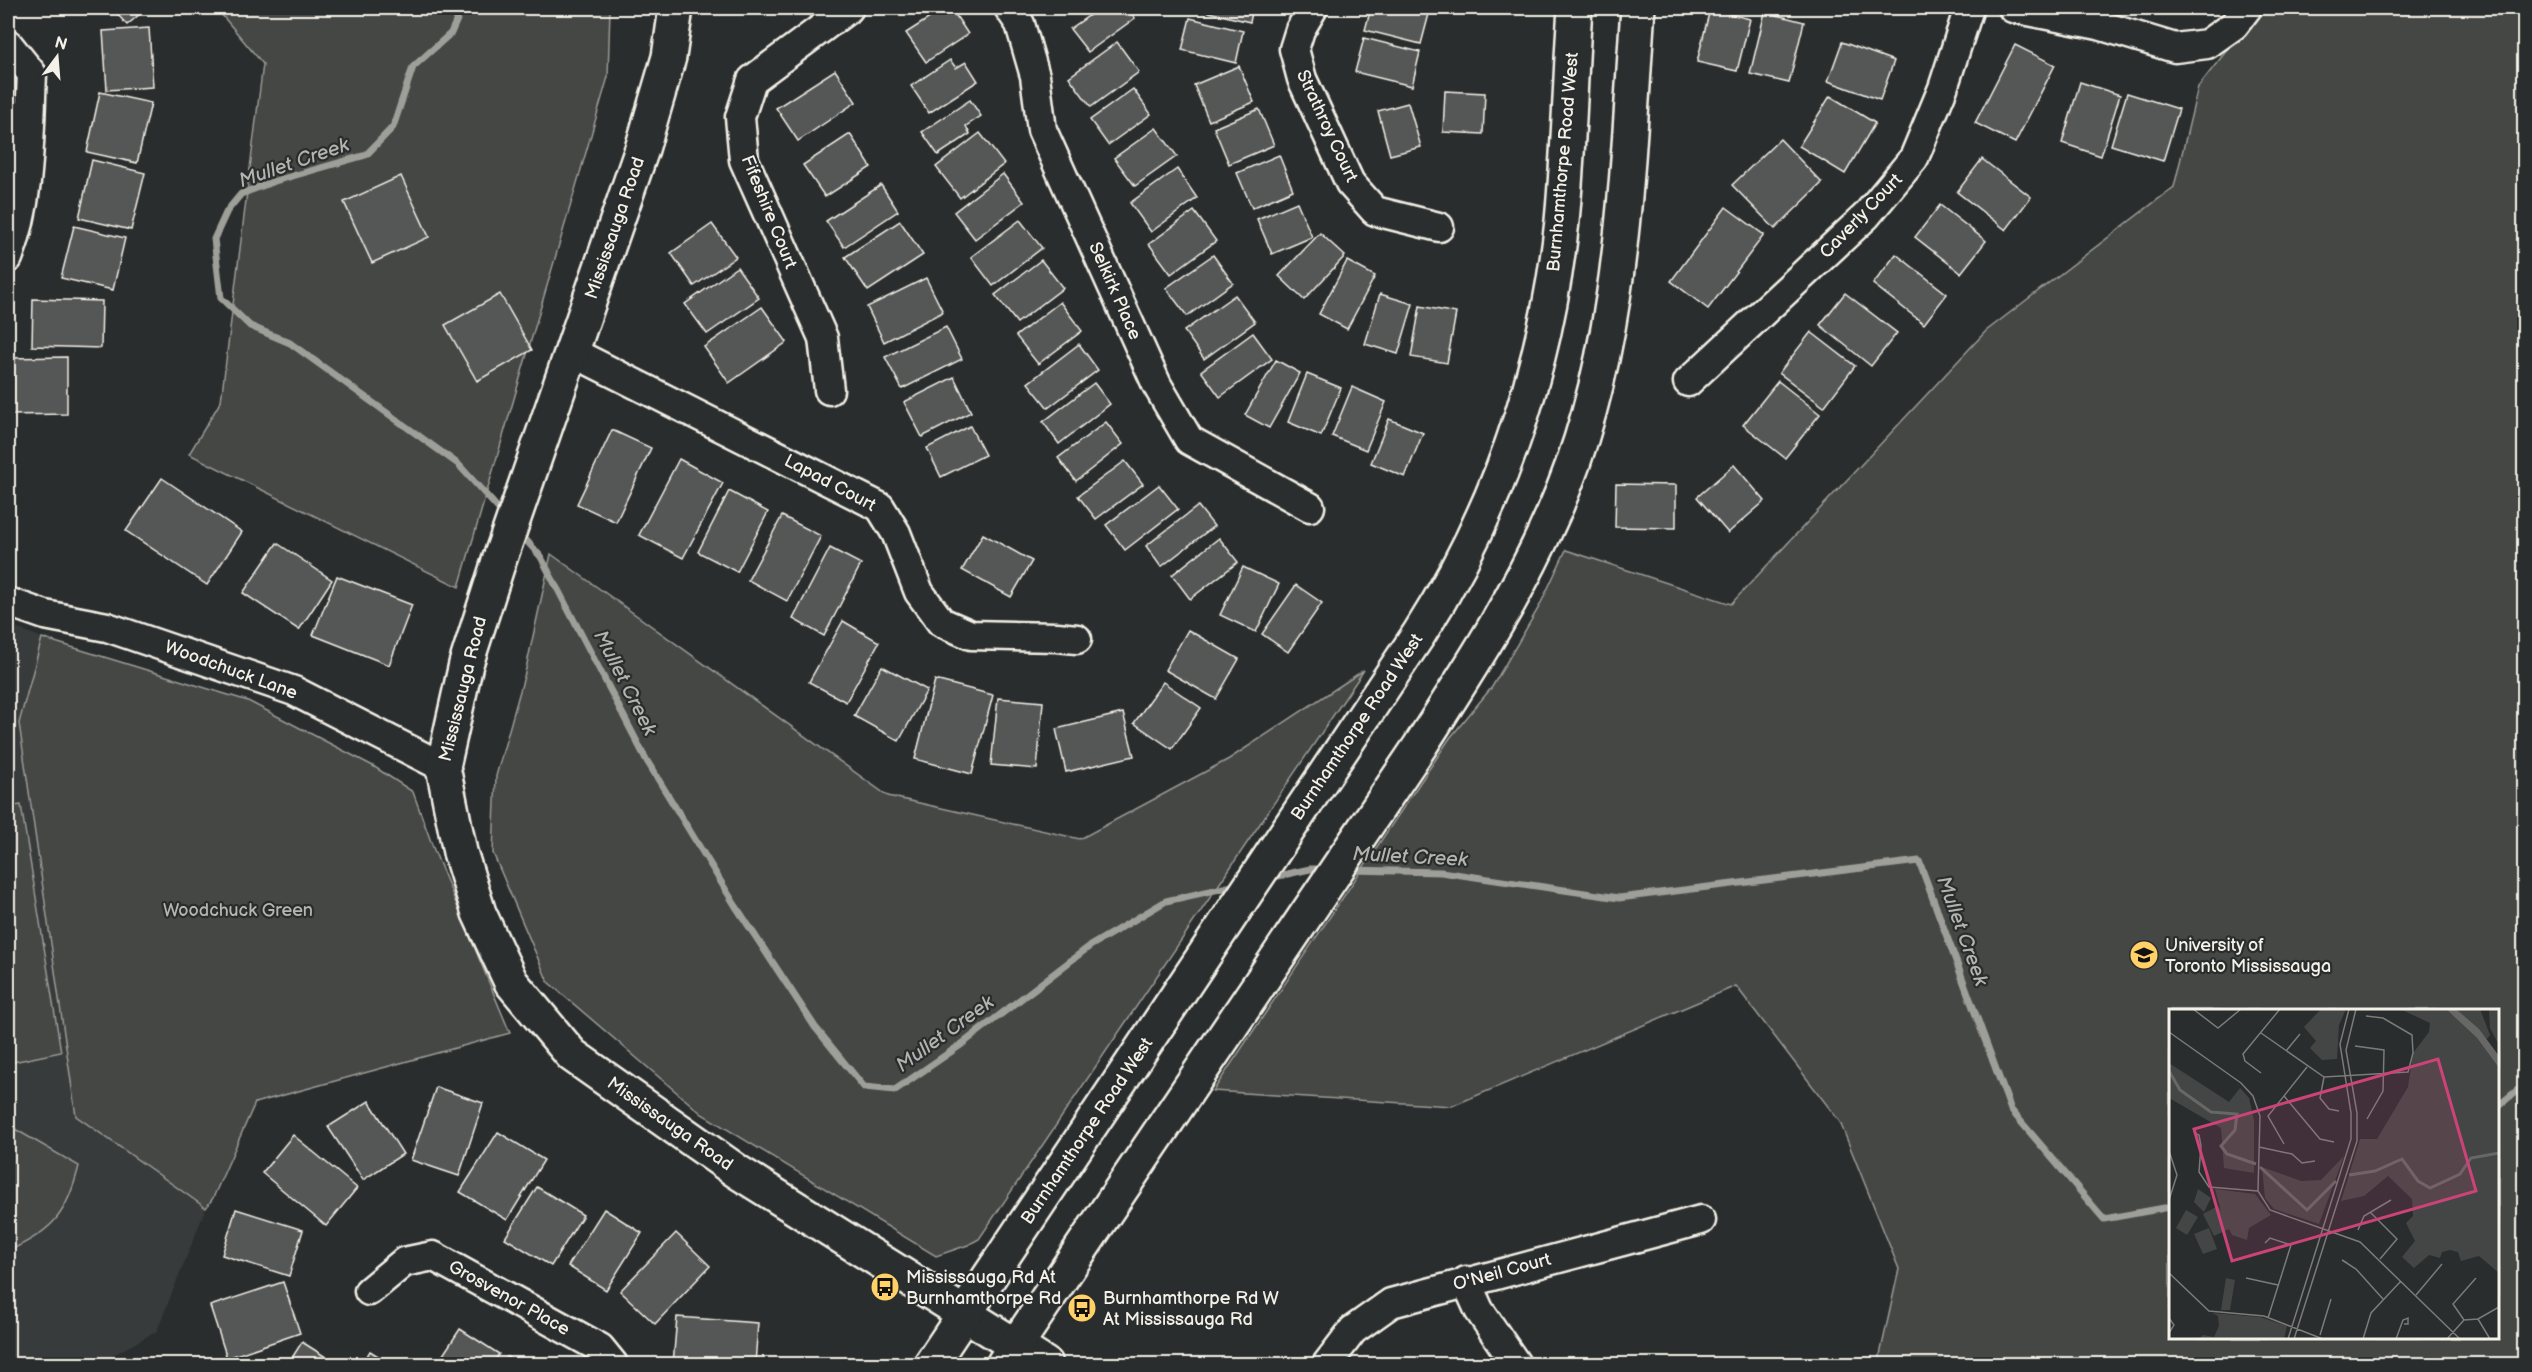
<svg xmlns="http://www.w3.org/2000/svg" width="2532" height="1372" viewBox="0 0 2532 1372" font-family="'Balsamiq Sans',sans-serif">
<style>
.built{fill:#373a3a}
.green{fill:#444645;stroke:#9c9c96;stroke-width:1.5;fill-rule:evenodd}
.lines{fill:none;stroke-linecap:round;stroke-linejoin:round}
.stream{stroke:#9f9f9a;stroke-width:7}
.building{fill:#555756;stroke:#f4f1e8;stroke-width:1.5}
.minor-casing{stroke:#f4f1e8;stroke-width:33}
.major-casing{stroke:#f4f1e8;stroke-width:38}
.minor{stroke:#2a2d2e;stroke-width:28}
.major{stroke:#2a2d2e;stroke-width:33}
.labels{text-anchor:middle;dominant-baseline:central;stroke-width:4.5;stroke-linejoin:round;paint-order:stroke}
.street-label{font-size:18px;fill:#f4f1e8;stroke:#2a2d2e}
.park-label{font-size:18px;fill:#b6b5af;stroke:#2a2d2e}
.poi-label{font-size:18px;fill:#f4f1e8;stroke:#2a2d2e;text-anchor:start}
.water-label{font-size:20px;font-style:italic;fill:#b5b3ae;stroke:#2a2d2e}
.inset-river{fill:none;stroke:#676866;stroke-width:3}
.inset-road{fill:none;stroke:#7b7b78;stroke-width:1.5}
.view{fill:#cc4377;fill-opacity:0.15;stroke:#cc4377;stroke-width:3}
.inset-edge{fill:none;stroke:#f4f1e8;stroke-width:3}
</style>
<rect width="100%" height="100%" fill="#2a2d2e"/>
<filter id="ink" filterUnits="userSpaceOnUse"><feTurbulence type="fractalNoise" baseFrequency=".0167" numOctaves="2"/><feDisplacementMap in="SourceGraphic" scale="12" xChannelSelector="R" yChannelSelector="G"/><feConvolveMatrix kernelMatrix="1 2 1 2 8 2 1 2 1" color-interpolation-filters="sRGB"/></filter>
<g filter="url(#ink)">
<path class="built" d="M8 624 42 638 19 723 76 1116 206 1208 157 1331 97 1364H8Z"/>
<g class="green">
<path d="M216 8H610L608 77 459 587 189 454 221 401 263 64Z"/>
<path d="M2260 8H2524V1364H1878L1899 1269 1840 1122 1736 986 1452 1106 1213 1091 1450 738 1492 687 1539 607 1566 550 1731 604 1986 331 2174 187 2198 87ZM2170 1010H2498V1338H2170Z"/>
<path d="M551 554 888 796 1080 839 1229 759 1364 670 979 1239 968 1245 936 1256 702 1114 548 982 493 853 496 776 525 673Z"/>
<path d="M42 638 248 701 373 766 413 792 434 850 510 1033 255 1103 213 1198 206 1208 76 1116 19 723Z"/>
<path d="M21 805 61 1052 8 1063V807Z"/>
<path d="M8 1125 79 1166C67 1214 53 1231 8 1251Z"/>
</g>
<g class="lines">
<g class="stream">
<path d="M462 8 451 33 413 67 393 127 366 155 275 181 241 194 227 211 214 239 221 298 250 326 290 343 458 464 504 515"/>
<path d="M519 532 541 557 647 761 735 905 815 1027 864 1087 895 1090 962 1044 1090 946 1166 901 1237 885"/>
<path d="M1349 870 1441 872 1619 898 1919 861 2011 1110 2104 1219 2170 1207"/>
<path d="M1269 878 1310 869H1326"/>
<path d="M2498 1106 2524 1085"/>
</g>
</g>
<g class="building">
<path d="M112 8H147L127 25Z"/>
<path d="M945 8H951L968 34 926 62 906 33Z"/>
<path d="M1100 8H1128L1135 18 1088 52 1070 29Z"/>
<path d="M1192 8H1253L1250 22Z"/>
<path d="M1371 8H1403L1429 14 1421 44 1365 30Z"/>
<path d="M1710 9 1750 19 1737 71 1697 62Z"/>
<path d="M1765 12 1804 22 1789 83 1750 74Z"/>
<path d="M1190 18 1243 31 1236 63 1182 50Z"/>
<path d="M149 28 153 87 107 90 103 31Z"/>
<path d="M1364 38 1420 52 1412 86 1355 72Z"/>
<path d="M1117 42 1139 72 1091 107 1069 77Z"/>
<path d="M1842 42 1894 61 1880 100 1828 81Z"/>
<path d="M2015 45 2055 65 2015 143 1975 123Z"/>
<path d="M950 60 956 68 966 62 978 81 929 113 911 86Z"/>
<path d="M1239 66 1254 102 1209 121 1194 85Z"/>
<path d="M835 70 856 102 798 141 776 108Z"/>
<path d="M2080 82 2120 95 2101 156 2062 143Z"/>
<path d="M1133 89 1151 114 1108 145 1090 120Z"/>
<path d="M1445 91 1485 93 1483 134 1443 132Z"/>
<path d="M100 92 151 103 137 163 87 152Z"/>
<path d="M2127 93 2179 109 2163 161 2111 145Z"/>
<path d="M1830 96 1875 123 1845 174 1799 146Z"/>
<path d="M970 100 981 116 966 126 970 134 938 155 922 132Z"/>
<path d="M1408 103 1421 147 1390 155 1378 111Z"/>
<path d="M1259 109 1274 145 1229 164 1214 128Z"/>
<path d="M1156 128 1177 156 1135 186 1114 158Z"/>
<path d="M980 133 1004 164 960 198 936 167Z"/>
<path d="M850 134 871 167 825 197 803 165Z"/>
<path d="M1780 139 1822 183 1775 229 1732 185Z"/>
<path d="M1279 155 1293 190 1252 208 1237 173Z"/>
<path d="M1982 159 2031 197 2006 230 1957 192Z"/>
<path d="M92 160 145 173 131 230 79 218Z"/>
<path d="M1177 169 1197 198 1151 232 1130 203Z"/>
<path d="M1003 174 1024 202 975 239 954 212Z"/>
<path d="M401 176 429 237 372 263 344 202Z"/>
<path d="M881 185 898 211 844 247 826 221Z"/>
<path d="M1297 202 1312 237 1272 254 1257 219Z"/>
<path d="M1940 205 1986 241 1961 273 1915 237Z"/>
<path d="M1726 207 1764 235 1708 309 1671 281Z"/>
<path d="M1194 211 1216 241 1171 274 1149 244Z"/>
<path d="M1020 220 1042 248 993 286 971 257Z"/>
<path d="M900 221 923 255 868 291 845 257Z"/>
<path d="M712 224 736 257 694 286 671 253Z"/>
<path d="M74 226 125 238 113 290 61 278Z"/>
<path d="M1320 233 1345 256 1304 300 1279 276Z"/>
<path d="M1896 254 1947 294 1924 324 1873 284Z"/>
<path d="M1213 255 1233 283 1187 316 1166 288Z"/>
<path d="M1041 260 1063 288 1017 323 995 295Z"/>
<path d="M1347 261 1375 276 1347 329 1319 314Z"/>
<path d="M737 267 759 298 707 334 685 304Z"/>
<path d="M926 278 943 312 884 342 867 307Z"/>
<path d="M1845 293 1897 333 1871 366 1820 325Z"/>
<path d="M500 294 532 350 477 381 445 325Z"/>
<path d="M1380 294 1413 304 1398 354 1365 344Z"/>
<path d="M1235 295 1255 322 1204 359 1184 331Z"/>
<path d="M33 299 102 301 101 348 32 346Z"/>
<path d="M1060 302 1082 331 1038 364 1016 336Z"/>
<path d="M1420 306 1456 313 1447 363 1411 357Z"/>
<path d="M762 307 787 342 729 383 704 347Z"/>
<path d="M946 327 962 359 902 389 885 357Z"/>
<path d="M1811 332 1855 366 1824 407 1779 373Z"/>
<path d="M1253 333 1272 359 1220 397 1201 371Z"/>
<path d="M1079 344 1098 370 1048 408 1028 383Z"/>
<path d="M67 357V414L8 415V358Z"/>
<path d="M1276 360 1300 373 1269 428 1245 415Z"/>
<path d="M1307 374 1341 388 1321 436 1288 422Z"/>
<path d="M954 377 971 412 922 437 904 402Z"/>
<path d="M1778 381 1820 414 1785 458 1743 425Z"/>
<path d="M1094 383 1110 404 1059 444 1043 422Z"/>
<path d="M1352 387 1386 402 1366 450 1332 436Z"/>
<path d="M1389 419 1423 433 1405 477 1371 463Z"/>
<path d="M1106 422 1123 444 1076 481 1058 458Z"/>
<path d="M970 426 985 455 941 477 927 448Z"/>
<path d="M612 430 651 448 616 522 577 504Z"/>
<path d="M679 459 723 483 683 558 639 535Z"/>
<path d="M1125 461 1143 484 1096 519 1078 496Z"/>
<path d="M1734 465 1765 501 1728 533 1697 497Z"/>
<path d="M162 478 242 532 207 585 126 531Z"/>
<path d="M1616 484 1676 485V528L1615 527Z"/>
<path d="M1159 485 1178 509 1125 550 1106 525Z"/>
<path d="M729 491 768 512 737 572 698 552Z"/>
<path d="M1198 506 1214 526 1161 567 1146 546Z"/>
<path d="M782 516 821 536 787 601 748 580Z"/>
<path d="M983 534 1032 561 1011 597 962 570Z"/>
<path d="M1219 538 1238 562 1190 599 1172 575Z"/>
<path d="M277 543 332 580 299 630 243 593Z"/>
<path d="M830 548 861 564 824 636 793 619Z"/>
<path d="M1243 567 1279 584 1256 632 1220 615Z"/>
<path d="M337 576 412 605 389 665 313 635Z"/>
<path d="M1296 585 1322 603 1288 652 1262 634Z"/>
<path d="M843 621 879 642 846 702 809 682Z"/>
<path d="M1188 630 1239 659 1216 699 1165 670Z"/>
<path d="M882 666 927 690 899 741 854 716Z"/>
<path d="M935 680 993 695 972 774 915 759Z"/>
<path d="M1163 682 1201 708 1172 749 1134 723Z"/>
<path d="M998 698 1043 702 1037 769 991 765Z"/>
<path d="M1123 713 1134 756 1066 772 1056 729Z"/>
<path d="M436 1087 483 1103 459 1176 411 1160Z"/>
<path d="M369 1101 403 1154 363 1180 328 1127Z"/>
<path d="M498 1132 544 1160 507 1220 460 1192Z"/>
<path d="M293 1135 357 1188 326 1226 262 1173Z"/>
<path d="M537 1187 583 1215 551 1266 505 1238Z"/>
<path d="M236 1209 303 1230 289 1276 222 1255Z"/>
<path d="M604 1209 642 1233 606 1290 568 1266Z"/>
<path d="M676 1233 710 1266 655 1324 620 1291Z"/>
<path d="M283 1282 300 1333 227 1358 210 1306Z"/>
<path d="M677 1317 758 1323 755 1364H673Z"/>
<path d="M460 1329 499 1354 493 1364H437Z"/>
<path d="M302 1342 337 1364H288Z"/>
<path d="M370 1351 391 1364H362Z"/>
<path d="M507 1357 519 1364H502Z"/>
</g>
<g class="lines">
<g class="minor-casing">
<g id="minor">
<path d="M1009 8 1020 24 1035 76 1042 130 1157 385 1189 440 1310 507"/>
<path d="M1313 8 1300 30 1294 49 1302 79 1350 183 1375 211 1439 227"/>
<path d="M2013 8 2099 25 2175 48 2207 44 2234 25 2247 8"/>
<path d="M8 44 32 74C29 135 31 200 8 258"/>
<path d="M572 352 880 507 896 533 919 592 941 622 971 635 1057 637 1077 639"/>
<path d="M1688 382 1866 216 1914 158 1943 88 1969 8"/>
<path d="M829 390 823 338 744 160 740 117 752 80 849 8"/>
<path d="M8 602 45 615 107 627 294 691 443 767"/>
<path d="M1466 1281 1479 1310 1516 1364"/>
<path d="M369 1291 404 1262 433 1256 600 1348 613 1364"/>
<path d="M1327 1364 1353 1330 1391 1303 1701 1220"/>
</g>
</g>
<g class="major-casing">
<g id="major">
<path d="M676 8 669 57 642 149 498 564 466 664 443 767 460 852 479 913 511 982 572 1055 738 1172 1045 1364"/>
<path d="M1004 1363 1420 746C1468 671 1517 597 1553 514 1624 355 1626 179 1638 8"/>
<path d="M931 1364 1419 634C1499 509 1546 370 1562 221 1569 150 1570 79 1575 8"/>
</g>
</g>
<use href="#minor" class="minor"/>
<use href="#major" class="major"/>
</g>
</g>
<defs>
<g id="university-disc" transform="scale(1.5)"><circle r="9.5" fill="#ffd166" stroke="#2a2d2e"/><path d="M0-5L7-2L0 1L-7-2ZM-4 1L0 2.5L4 1V4Q0 6-4 4Z" fill="#111"/></g>
<g id="bus-disc" transform="scale(1.5)"><circle r="9.5" fill="#ffd166" stroke="#2a2d2e"/><path d="M-5-6H5V4H4V6H2V4H-2V6H-4V4H-5ZM-3.5-4V0h7V-4ZM-3.5 1.2v1.5H-2V1.2ZM2 1.2v1.5H3.5V1.2Z" fill="#111"/></g>
</defs>
<g fill-rule="evenodd">
<use href="#university-disc" x="2144" y="955"/>
<use href="#bus-disc" x="885" y="1287"/>
<use href="#bus-disc" x="1082" y="1308"/>
</g>
<g class="labels">
<g class="street-label">
<text transform="translate(1327 126) rotate(65)">Strathroy Court</text>
<text transform="translate(1563 162) rotate(-85)">Burnhamthorpe Road West</text>
<text transform="translate(769 212) rotate(68)">Fifeshire Court</text>
<text transform="translate(1861 216) rotate(-46)">Caverly Court</text>
<text transform="translate(615 228) rotate(-71)">Mississauga Road</text>
<text transform="translate(1115 291) rotate(66)">Selkirk Place</text>
<text transform="translate(830 483) rotate(28)">Lapad Court</text>
<text transform="translate(231 670) rotate(20)">Woodchuck Lane</text>
<text transform="translate(463 689) rotate(-76)">Mississauga Road</text>
<text transform="translate(1357 727) rotate(-56)">Burnhamthorpe Road West</text>
<text transform="translate(670 1124) rotate(35)">Mississauga Road</text>
<text transform="translate(1087 1131) rotate(-56)">Burnhamthorpe Road West</text>
<text transform="translate(1502 1272) rotate(-15)">O'Neil Court</text>
<text transform="translate(509 1298) rotate(29)">Grosvenor Place</text>
</g>
<g class="park-label">
<text x="238" y="910">Woodchuck Green</text>
</g>
<g class="poi-label">
<text x="2165" y="945">University of<tspan x="2165" dy="21">Toronto Mississauga</tspan></text>
<text x="906" y="1277">Mississauga Rd At<tspan x="906" dy="21">Burnhamthorpe Rd</tspan></text>
<text x="1103" y="1298">Burnhamthorpe Rd W<tspan x="1103" dy="21">At Mississauga Rd</tspan></text>
</g>
<g class="water-label">
<text transform="translate(294 163) rotate(-19)">Mullet Creek</text>
<text transform="translate(625 683) rotate(63)">Mullet Creek</text>
<text transform="translate(1410 857) rotate(3)">Mullet Creek</text>
<text transform="translate(1962 931) rotate(70)">Mullet Creek</text>
<text transform="translate(945 1034) rotate(-36)">Mullet Creek</text>
</g>
</g>
<g transform="translate(2169 1009)">
<rect width="330" height="330" fill="#2a2d2e"/>
<path d="M152 0H177L170 16 168 50 153 51 141 39 147 32 135 18ZM231 0H277L308 29 330 59V264L310 247 292 252 289 243 281 241 273 243 271 249 260 246 245 259 233 248 246 232 237 214 244 207 243 190 219 167 195 187 172 192 191 130H208L239 78 244 44 260 23 261 14ZM287 0H311L321 26 318 30ZM320 0H330V36L321 19ZM0 54 60 93 71 79 80 89 85 111V164L55 159 52 119 0 89ZM175 147 150 215 105 200 96 189 93 158 132 172 152 171ZM29 180 42 189 35 203 25 193ZM46 180 86 185 102 206 80 219 78 231 63 226 60 220 45 227 34 205 49 197 52 202ZM17 201 29 208 18 226 7 219ZM40 219 48 240 34 245 25 225ZM57 269 66 271 61 301H52ZM43 304 91 308 118 317 115 330H29L34 326 45 328 50 317 49 307Z" fill="#444645"/>
<path d="M277 0H287L310 20 330 47V59L308 29Z" fill="#676866"/>
<path class="inset-river" d="M0 62 11 81 42 103 68 105 66 121 52 137 58 145 87 155M91 158 138 201 167 172M180 166 206 162 233 150 249 172 261 179 291 165 302 149 330 144"/>
<path class="inset-road" d="M24 0 49 19 72 0M0 23 72 74 84 87 91 107 89 182 101 201 191 233 291 330M92 24 155 68 239 63 244 44 243 26 214 9 197 7M186 37 215 41 214 82 198 110M117 42 131 25M92 64 76 52 74 45 111 0M155 68 151 89 160 100 170 102M115 87 151 130 165 133M25 124 30 126 32 137 30 163 40 178 89 182M115 135 99 107 138 58M90 138 123 145 133 154 146 152M0 142 8 166 0 191M201 203 228 230 211 250M189 221 195 207 222 191M96 234 101 229 122 236 99 309M178 254 173 251 187 260 214 290M0 264 40 302 95 307 154 330M77 269 109 276M247 286 273 255M0 309 5 316 0 324M309 310 321 330M295 311 284 295 307 269M151 326 162 290M119 330 182 130V104L171 35 180 0M125 330 188 132V104L177 41 187 0M194 330 202 304 232 272M227 330 234 311 239 309V315H235M278 330 295 311 309 310 330 298"/>
<path class="view" d="M269 50 307 182 63 252 25 120Z"/>
<rect width="330" height="330" class="inset-edge"/>
</g>
<rect width="2532" height="1372" fill="none" stroke="#2a2d2e" stroke-width="30"/>
<rect x="15" y="15" width="2502" height="1342" fill="none" stroke="#f4f1e8" stroke-width="2" filter="url(#ink)"/>
<g transform="translate(57 57) rotate(16)" stroke="#2a2d2e" stroke-width="4.5" paint-order="stroke">
<path d="M0-4.5L10 22L0 15L-10 22Z" fill="#f4f1e8"/>
<text y="-9" font-size="16" font-weight="bold" text-anchor="middle" fill="#f4f1e8">N</text>
</g>
</svg>
